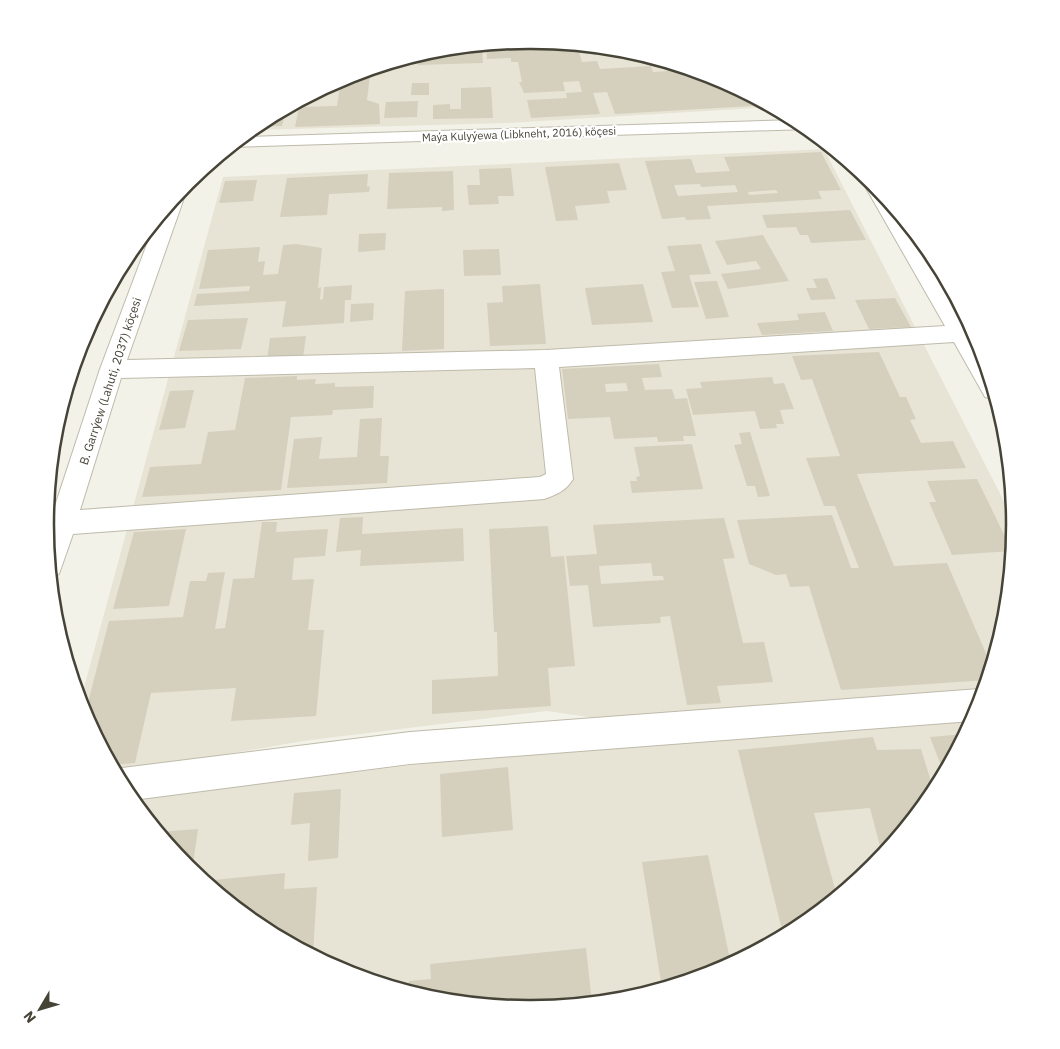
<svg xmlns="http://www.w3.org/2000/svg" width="1060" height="1049" viewBox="0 0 1060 1049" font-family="'IBM Plex Sans',sans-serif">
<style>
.residential{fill:#e7e4d6}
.building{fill:#d5cfbe;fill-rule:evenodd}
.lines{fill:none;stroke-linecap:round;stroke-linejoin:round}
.service-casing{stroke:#bebbab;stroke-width:2}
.minor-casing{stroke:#bebbab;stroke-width:2}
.service{fill:#fff;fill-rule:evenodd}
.minor{fill:#fff;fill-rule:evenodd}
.labels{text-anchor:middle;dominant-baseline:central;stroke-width:4.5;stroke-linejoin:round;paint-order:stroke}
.far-street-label{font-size:11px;fill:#464337;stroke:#fff}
.street-label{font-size:12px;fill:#464337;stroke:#fff}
.rim{fill:none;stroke:#464337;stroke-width:2.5}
</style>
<rect width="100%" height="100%" fill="#f3f2e8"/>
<g class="residential">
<path d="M530 40 625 49 716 77 772 107 507 123 251 130 261 121 345 77 436 49Z"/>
<path d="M824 149 1014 521 1005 619 983 692 595 718 547 711 303 741 141 769 115 771 80 702 223 177Z"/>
<path d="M972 721 933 794 872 867 799 928 715 972 624 1000 530 1009 435 1000 344 972 261 927 187 867 131 799 430 763Z"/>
</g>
<g class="building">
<path d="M515 42 519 43V46H531L532 49 550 48 549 42 592 46 594 52H579L582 62 597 61 600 69 651 66 653 72 681 70 683 75 705 74 715 77 719 86 730 85 768 105 615 114 607 92 593 93 600 114 531 118 527 100 567 98 566 93 582 92 579 81 563 82 565 91 524 93 519 82H522L518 62H511V58L487 59 486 44Z"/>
<path d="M482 45 483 63 418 65 419 54 436 49Z"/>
<path d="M370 75 367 100 379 104 380 124 295 127 299 107 337 106 341 79 348 76Z"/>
<path d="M412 83H429V95H411Z"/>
<path d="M491 87 493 118 433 119V105L450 104V109H461V88Z"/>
<path d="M418 101 417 117 384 118 386 102Z"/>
<path d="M286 109 282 126 255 127 261 121Z"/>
<path d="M821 152 841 190 818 191 822 199 707 206 711 219 686 220 685 217 662 219 645 161 691 159 696 173 730 171 724 157ZM700 184 701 187 735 185 738 192 678 196 674 185ZM776 190 778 193 749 195 748 192Z"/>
<path d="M619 163 627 190 607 191 610 203 575 206 578 220 556 221 545 167Z"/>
<path d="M511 168 514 196H498L499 204 469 205 467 185H480L479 169Z"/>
<path d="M453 171 454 210 442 211V207L387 209 389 173Z"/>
<path d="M368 174 367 187 370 186 369 192 329 194 327 215 280 217 287 178Z"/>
<path d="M257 180 253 201 219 203 225 181Z"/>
<path d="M850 210 866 240 811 243 808 235H800L796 227 767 228 762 215Z"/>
<path d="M386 233 385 250 358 252 359 234Z"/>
<path d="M763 235 789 281 728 289 721 274 761 269 756 261 727 265 715 241Z"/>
<path d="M296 244 322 248 318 288 321 287 320 300 323 299 324 287 352 285 351 300H345L344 323 282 327 286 301 194 306 197 294 249 291 250 286 199 289 208 250 260 247 258 262 265 261 263 275 278 274 283 245Z"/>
<path d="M701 244 711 274 689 275 699 307 672 308 661 272 675 271 667 246Z"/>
<path d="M499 249 501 275 464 276 463 250Z"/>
<path d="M827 278 836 299 811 300 806 288H817L813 279Z"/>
<path d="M717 281 729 317 706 319 694 282Z"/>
<path d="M540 284 546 344 490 346 487 303 503 302 502 286Z"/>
<path d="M643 284 653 322 592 325 585 288Z"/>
<path d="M444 289V349L402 351 405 291Z"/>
<path d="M895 298 911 327 869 329 855 300Z"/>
<path d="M374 303 373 320 350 322 351 304Z"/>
<path d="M825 312 833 331 762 335 757 323 799 320 797 314Z"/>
<path d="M248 318 241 349 179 351 188 320Z"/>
<path d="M306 336 303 358 267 360 270 338Z"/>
<path d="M879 352 900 397H906L916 419 910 420 921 443 953 441 966 468 857 474 894 566 947 563 991 665 987 680 841 690 809 586 790 587 786 574 776 575 749 564 737 520 832 515 851 568H859L835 506H824L806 458 840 456 812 379 801 380 792 356Z"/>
<path d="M659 364 662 377 642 378 645 390 672 389 675 399 687 398 696 436H683L684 441 658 442 657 437 614 439 610 417 568 419 562 369ZM626 383 628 391 606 392 605 384Z"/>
<path d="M297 376V380L316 379 315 384 335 383V387L374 386 373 408 333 410 332 415 291 417 281 490 142 497 150 467 201 464 208 432 235 430 245 378Z"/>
<path d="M772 377 774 384 784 383 794 409 780 410 784 424H776L777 428 760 429 755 411 693 415 686 389 702 388 700 382Z"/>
<path d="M194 390 185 428 159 430 170 391Z"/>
<path d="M382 418 380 456H389L387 483 287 488 294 439 322 437 319 459 357 457 360 419Z"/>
<path d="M750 432 770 496 758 497 755 486H747L734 445 742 444 739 433Z"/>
<path d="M692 444 703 489 632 493 630 481H637L636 477 640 476 634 447Z"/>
<path d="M977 479 1012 551 952 555 929 502H936L927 481Z"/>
<path d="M363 517 362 534 463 528 464 561 360 566 361 550 336 552 340 518Z"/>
<path d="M724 518 735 558 723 559 743 643 764 642 773 682 717 686 721 703 687 705 670 616 660 617 661 623 593 627 588 585 570 586 566 556 597 554 593 525ZM651 563 653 576H663L664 580 601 584 599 566Z"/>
<path d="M262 522H277L276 532 328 529 325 556 294 558 292 580 314 579 308 630H324L316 716 231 721 236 688 151 693 135 763 112 765 85 714 109 621 183 617 190 581H206L208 573 225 572 215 629 225 628 233 579 254 578Z"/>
<path d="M548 526 551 557 564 556 575 666 548 668 551 706 432 714V680L498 676 497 632H494L489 529Z"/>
<path d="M186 529 169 606 113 609 134 532Z"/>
<path d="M965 734 944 773 930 737Z"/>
<path d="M873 737 877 750 921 749 934 791 887 850H881L870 808 814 813 837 896 804 923 781 926 738 750Z"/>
<path d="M508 767 513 830 442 837 440 774Z"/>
<path d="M341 789 338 858 308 861 310 823 291 825 294 793Z"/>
<path d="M198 829 192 871 159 832Z"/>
<path d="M708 855 731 964 715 972 662 988 642 862Z"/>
<path d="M285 873 284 889 317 887 313 955 261 927 204 881Z"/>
<path d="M586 948 592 1003 530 1009 435 1000 409 992V981L431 979 430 964Z"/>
</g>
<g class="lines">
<g class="service-casing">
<path id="service" d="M925 267H939L943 275H920L918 272 920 269Z"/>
</g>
<g class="minor-casing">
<g id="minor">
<path d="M796 120 808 129 230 147 242 137Z"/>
<path d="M866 177 907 224 980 346 996 400 985 397 954 342 559 367 573 479C567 490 556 495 544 499L73 534 59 574 51 577 46 524 47 512H53L100 369 156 220 178 193 184 198 127 360 546 350 945 326 862 181ZM535 368 546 474 540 477 80 510 121 378Z"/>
<path d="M979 689 983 691 978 710 972 721 410 764 133 800 115 771 122 768 410 732Z"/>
</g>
</g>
<use href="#service" class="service"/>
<use href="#minor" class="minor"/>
</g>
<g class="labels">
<g class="far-street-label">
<text transform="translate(519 134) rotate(-2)">Maýa Kulyýewa (Libkneht, 2016) köçesi</text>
</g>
<g class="street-label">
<text transform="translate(110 381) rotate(-72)">B. Garrýew (Lahuti, 2037) köçesi</text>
</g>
</g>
<path d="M0 0H1060V1049H0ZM529 49H531A475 475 0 0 1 1006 524V525A475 475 0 0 1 531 1000H529A475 475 0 0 1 54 525V524A475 475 0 0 1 529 49Z" fill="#fff" fill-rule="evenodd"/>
<path class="rim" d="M529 49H531A475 475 0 0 1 1006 524V525A475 475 0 0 1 531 1000H529A475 475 0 0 1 54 525V524A475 475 0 0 1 529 49Z"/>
<g transform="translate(40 1009) rotate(232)" stroke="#ffffff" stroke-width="4" paint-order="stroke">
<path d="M0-4L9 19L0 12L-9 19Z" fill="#464337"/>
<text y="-8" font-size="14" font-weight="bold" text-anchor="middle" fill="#464337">N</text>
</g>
</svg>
